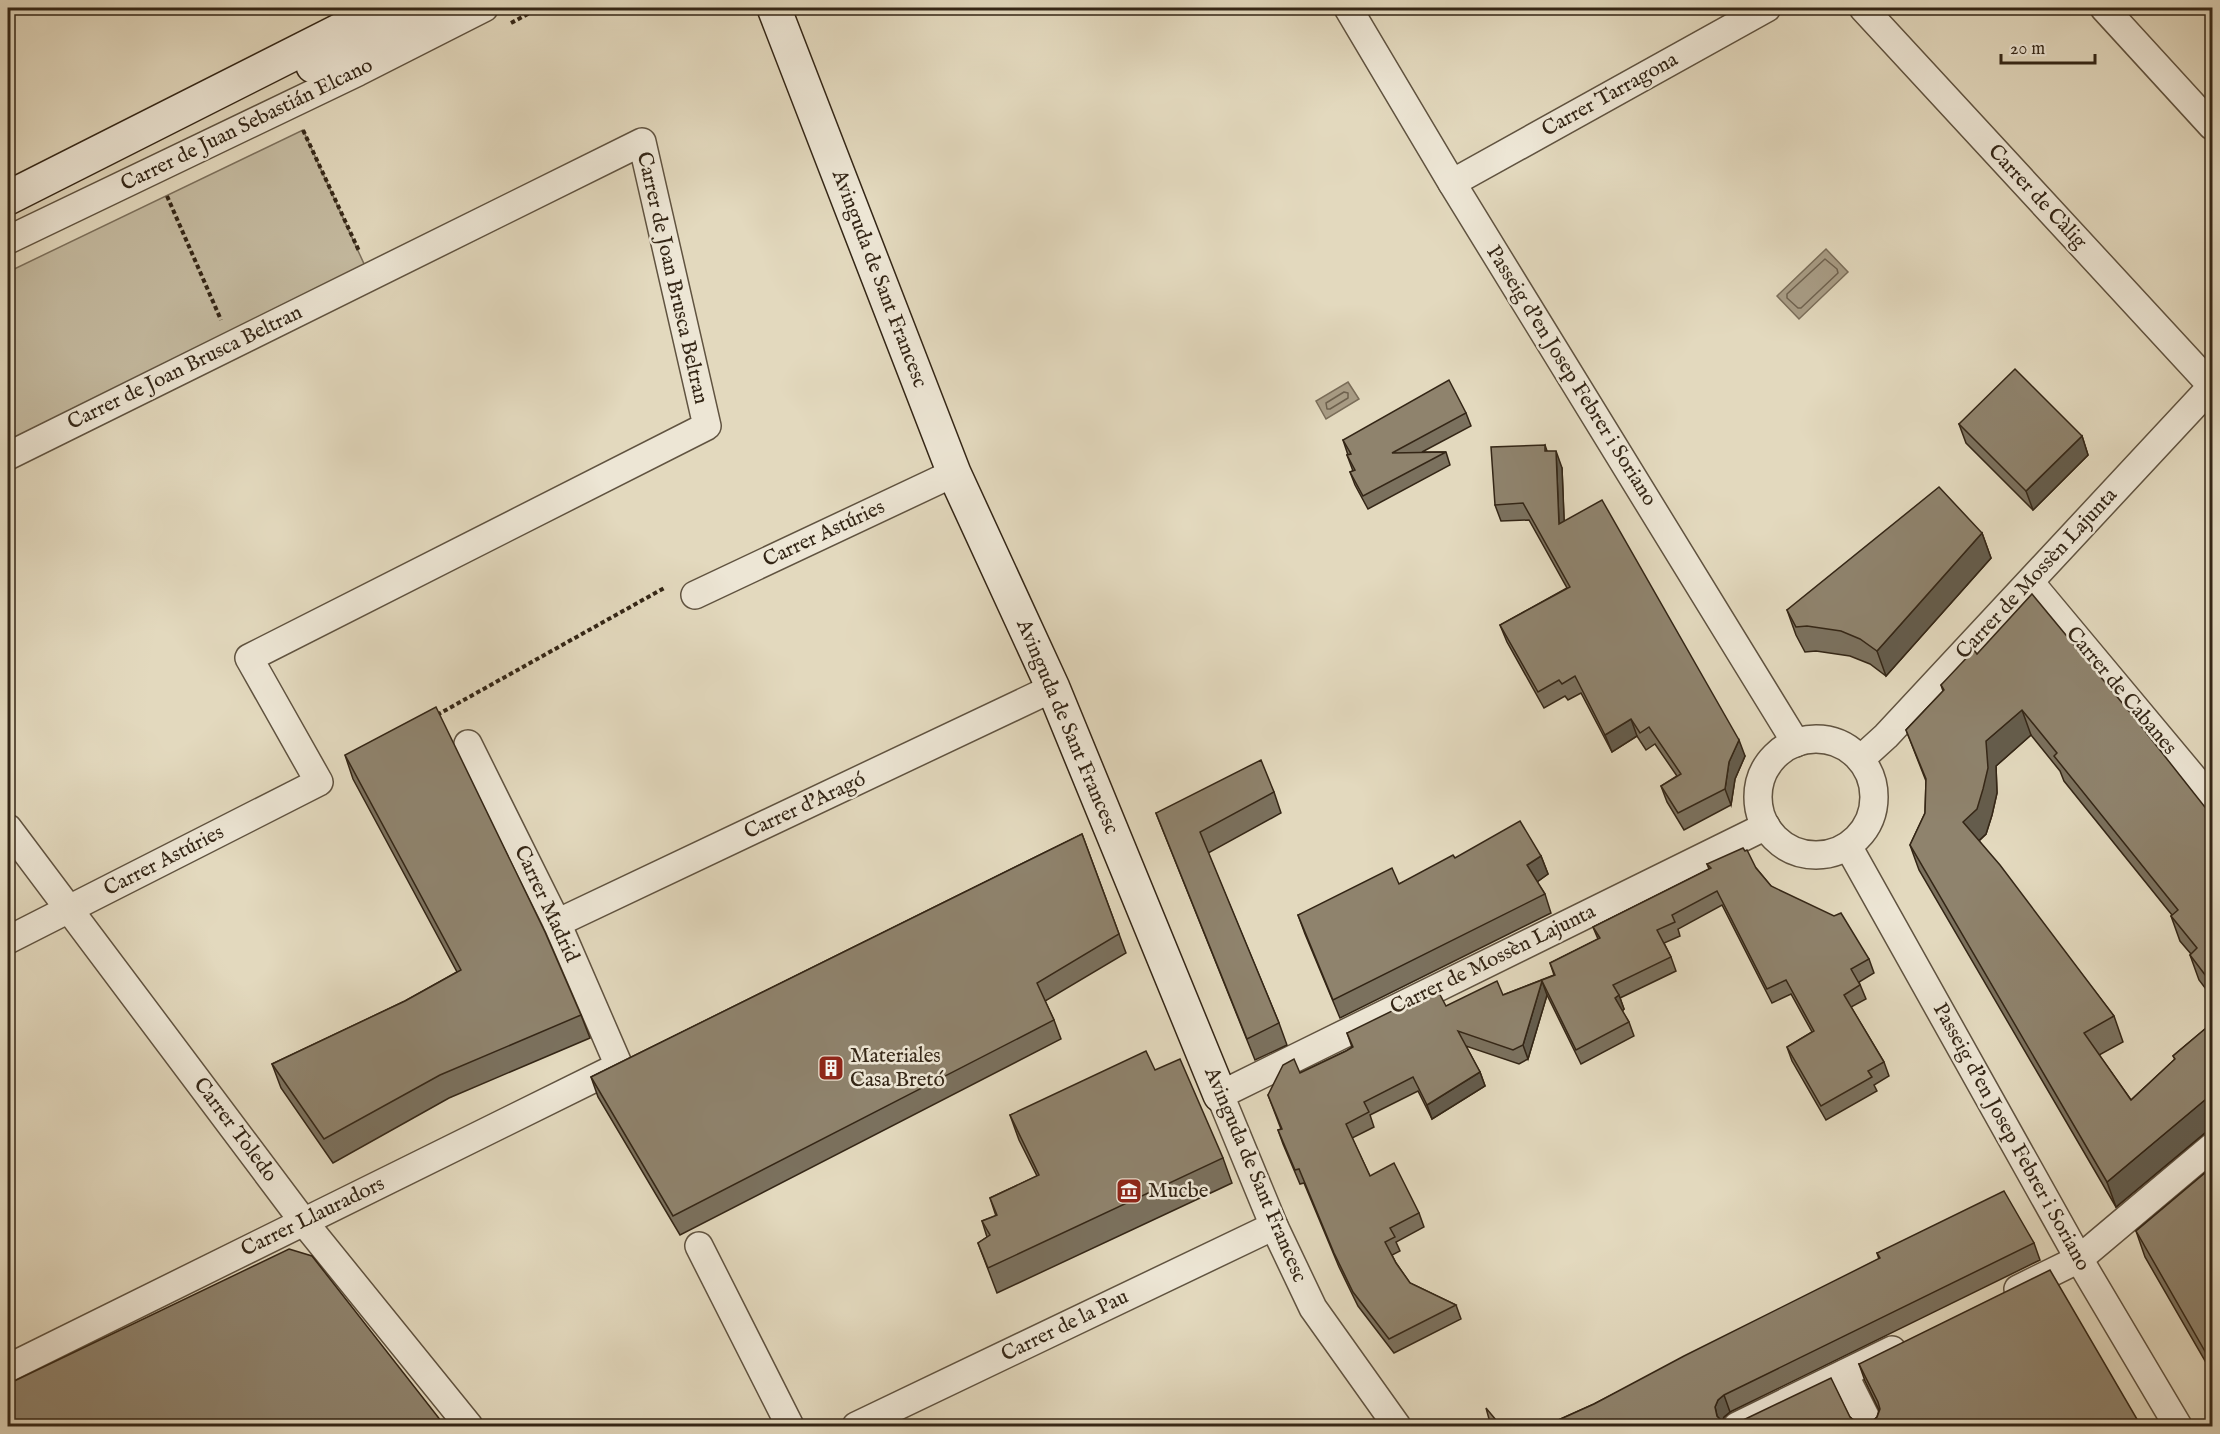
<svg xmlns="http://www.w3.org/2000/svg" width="2220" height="1434" viewBox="0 0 2220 1434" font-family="'IM FELL English',serif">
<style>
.green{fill:#c5bba1;stroke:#7c705c;stroke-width:1.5}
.water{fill:#a89c85;stroke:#7a6d59;stroke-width:1.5}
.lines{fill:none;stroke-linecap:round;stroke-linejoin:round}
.shore{stroke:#6e614e;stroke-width:1.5}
.street-casing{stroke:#605340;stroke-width:30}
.secondary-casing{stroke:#342616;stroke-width:36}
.path{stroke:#342616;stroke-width:4;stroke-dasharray:4.5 3;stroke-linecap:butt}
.street{stroke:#ede6d5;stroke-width:27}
.secondary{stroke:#ede6d5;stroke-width:33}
.wall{fill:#7b715e;stroke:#342616;stroke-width:1.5}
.shaded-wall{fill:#645c4c;stroke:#342616;stroke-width:1.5}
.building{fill:#8f836d;stroke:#342616;stroke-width:1.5}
.labels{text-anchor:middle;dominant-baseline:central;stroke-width:5;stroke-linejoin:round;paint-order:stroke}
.street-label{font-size:21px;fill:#342616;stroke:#ede6d5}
.poi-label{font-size:21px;fill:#342616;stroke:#ede6d5;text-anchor:start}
</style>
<rect width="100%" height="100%" fill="#e3d9be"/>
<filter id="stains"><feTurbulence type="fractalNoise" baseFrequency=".00333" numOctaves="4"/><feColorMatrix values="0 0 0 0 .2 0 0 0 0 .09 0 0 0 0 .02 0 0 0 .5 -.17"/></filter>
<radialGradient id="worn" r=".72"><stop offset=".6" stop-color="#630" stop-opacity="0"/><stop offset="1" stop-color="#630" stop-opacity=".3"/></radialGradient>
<path class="green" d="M303 130 370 277 8 456V272Z"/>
<g class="water">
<path d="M1826 249 1848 272 1799 319 1777 296Z"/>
<path d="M1348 382 1359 399 1326 419 1316 401Z"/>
</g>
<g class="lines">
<g class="shore">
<path d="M1825 259 1837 269 1838 273 1801 308H1798L1787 298V294Z"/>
<path d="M1344 392 1348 393V398L1330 409H1327L1326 403Z"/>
</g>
<g class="street-casing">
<g id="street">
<path d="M1348 8 1452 183 1796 743"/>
<path d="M1863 8 2212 386"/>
<path d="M2104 8 2212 126"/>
<path d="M1452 183 1767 8"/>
<path d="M8 240 358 72 484 8"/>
<path d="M8 456 642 142 707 426 249 658 319 782 8 940"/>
<path d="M2030 582 2212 800"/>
<path d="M695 595 954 473"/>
<circle cx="1816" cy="797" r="58"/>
<path d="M1858 756H1864L1886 736 2212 386"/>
<path d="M8 828 303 1221 469 1426"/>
<path d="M1848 846 2079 1259 2178 1426"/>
<path d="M557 923 1053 688"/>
<path d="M699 1246 790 1426"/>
<path d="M2018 1289 2079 1259 2212 1147"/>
<path d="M8 1368 619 1066 557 923 468 744"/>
<path d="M1844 1374 1870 1426"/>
<path d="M856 1426 1274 1226"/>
<path d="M1397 1426 1313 1308 1274 1226 1220 1095 1766 826"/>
<path d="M1737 1426 1892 1350"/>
</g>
</g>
<g class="secondary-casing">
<g id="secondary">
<path d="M774 8 954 473 1053 688 1220 1095"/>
<path d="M313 66 397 31 438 8"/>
<path d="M8 198 384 8"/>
</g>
</g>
<g class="path">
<path d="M511 23 539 8"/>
<path d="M303 130 359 251"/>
<path d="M167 196 221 320"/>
<path d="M437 715 666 587"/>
</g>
<use href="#street" class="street"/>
<use href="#secondary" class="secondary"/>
</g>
<g class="wall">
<path d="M1466 413 1471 426 1422 452H1446L1450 465 1368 509 1355 485 1350 472 1353 471 1347 455H1348L1343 440Z"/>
<path d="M1959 424 2082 436 2088 455 2033 510 1966 443Z"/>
<path d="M1545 445 1547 451 1562 468 1564 521 1745 756 1735 779 1731 805 1684 830 1667 802 1661 786 1677 776 1655 744 1646 750 1637 736 1612 752 1581 693 1568 700 1565 696 1544 708 1507 642 1500 625 1567 588 1529 520 1501 521 1495 505Z"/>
<path d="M1982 533 1991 558 1886 676 1870 664 1850 656 1816 651 1805 652 1796 635 1787 610Z"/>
<path d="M1977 654 2212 816V997L2199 980 2190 955 2191 954 2180 941 2171 916 2172 915 2064 781 2060 771 2031 735 1996 766 1997 793 1992 815 1986 834 1979 841 2114 1016 2123 1042 2099 1055 2131 1100 2175 1059 2173 1056 2212 1023V1127L2116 1207 1919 870 1910 845 1925 813 1926 781 1906 730 1943 691 1941 685Z"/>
<path d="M345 755 581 1015 590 1038 449 1098 333 1163 281 1088 272 1064 405 1001 457 972 353 779Z"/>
<path d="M1274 792 1281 813 1208 853 1279 1023 1287 1045 1255 1060 1156 813Z"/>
<path d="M1082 834 1126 953 1045 1001 1054 1020 1061 1039 680 1235 598 1097 591 1077Z"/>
<path d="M1541 856 1548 874 1537 882 1545 894 1551 913 1340 1018 1305 934 1298 915 1399 884 1455 858Z"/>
<path d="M1707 864 1756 868 1771 886 1869 959 1874 973 1859 982 1866 999 1851 1007 1884 1062 1889 1076 1874 1085 1877 1091 1826 1120 1792 1061 1787 1047 1812 1032 1791 994 1772 1003 1722 905 1678 929 1680 936 1664 943 1671 957 1676 971 1620 998 1624 1009 1622 1011 1629 1022 1634 1036 1581 1064 1547 995 1528 1059 1519 1064 1466 1046 1480 1072 1485 1086 1432 1119 1418 1091 1370 1115 1374 1127 1352 1138 1370 1176 1419 1213 1424 1227 1396 1242 1400 1251 1392 1255 1396 1263 1410 1283 1456 1305 1461 1319 1394 1353 1358 1306 1339 1267 1304 1183 1300 1184 1283 1144 1278 1130 1281 1129 1268 1095 1300 1073 1346 1051 1352 1047 1347 1033 1446 1006 1503 995 1554 975 1550 963 1598 939 1593 927 1709 869Z"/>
<path d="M1155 1070 1223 1158 1232 1183 997 1293 978 1243 987 1237 982 1221 996 1216 990 1198 1037 1176 1019 1140 1010 1115Z"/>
<path d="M2212 1167V1373L2145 1257 2136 1231Z"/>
<path d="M2034 1243 2040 1260 1730 1412 1724 1417 1722 1422 1730 1425 1850 1417 1856 1422 1863 1425 1870 1423 1877 1417 1879 1410 1865 1381 1859 1364 2141 1426H1545L1594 1404 1879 1259 1877 1253Z"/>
</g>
<g class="shaded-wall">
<path d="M2082 436 2088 455 2033 510 2026 491Z"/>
<path d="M1556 451 1562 468 1565 541 1559 524Z"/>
<path d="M1982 533 1991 558 1886 676 1877 651Z"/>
<path d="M2022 710 2031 735 1996 766 1997 793 1992 815 1986 834 1972 847 1963 822 1986 741Z"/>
<path d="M1631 719 1637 736 1612 752 1605 735Z"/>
<path d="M1739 740 1745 756 1735 779 1731 805 1725 789 1729 762Z"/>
<path d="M1541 856 1548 874 1534 884 1527 865Z"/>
<path d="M1542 981 1547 995 1528 1059 1523 1045Z"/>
<path d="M1619 995 1624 1009 1620 1013 1615 998Z"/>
<path d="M1480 1072 1485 1086 1432 1119 1427 1105Z"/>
<path d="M2212 1094V1127L2116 1207 2107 1182Z"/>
<path d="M1724 1395 1730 1412 1724 1417 1721 1424 1717 1416 1715 1407 1718 1400Z"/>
</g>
<g class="building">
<path d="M2015 369 2082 436 2026 491 1959 424Z"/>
<path d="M1449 380 1466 413 1392 453 1446 452 1363 496 1350 472 1355 470 1347 455 1351 454 1343 440Z"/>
<path d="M1545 445V451H1556L1559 524 1602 500 1739 740 1729 762 1725 789 1678 813 1661 786 1681 774 1649 727 1640 733 1631 719 1605 735 1575 676 1562 684 1559 680 1538 692 1500 625 1570 587 1523 503 1495 505 1491 447Z"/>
<path d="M1939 487 1982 533 1877 651 1860 639 1841 631 1807 626 1796 627 1787 610Z"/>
<path d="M2032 594 2133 716 2212 816V984L2190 955 2197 948 2171 916 2178 910 2054 756 2057 753 2022 710 1986 741 1988 768 1983 789 1977 809 1963 822 2000 865 2114 1016 2084 1033 2131 1100 2175 1059 2173 1056 2212 1023V1094L2107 1182 1910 845 1925 813 1926 779 1906 730 1944 690 1941 685 1974 650 1977 654Z"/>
<path d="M436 707 545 932 581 1015 440 1075 324 1139 272 1064 405 1001 461 970 345 755Z"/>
<path d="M1261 760 1274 792 1200 832 1279 1023 1247 1039 1156 813Z"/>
<path d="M1520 821 1541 856 1527 865 1545 894 1333 1000 1298 915 1392 868 1399 884 1453 855 1455 858Z"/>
<path d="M1082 834 1119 934 1037 983 1054 1020 673 1216 591 1077Z"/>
<path d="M1743 848 1745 851 1747 850 1756 868 1771 886 1834 916 1841 913 1869 959 1851 969 1860 985 1844 995 1884 1062 1868 1071 1872 1077 1821 1106 1787 1047 1814 1031 1786 980 1767 989 1717 891 1672 915 1675 922 1657 930 1671 957 1613 985 1619 995 1615 998 1629 1022 1576 1050 1542 981 1523 1045 1513 1050 1458 1031 1480 1072 1427 1105 1413 1077 1364 1102 1369 1112 1346 1124 1370 1176 1394 1163 1419 1213 1390 1228 1395 1237 1385 1242 1396 1263 1410 1283 1456 1305 1389 1339 1353 1292 1334 1253 1299 1169 1295 1170 1278 1130 1282 1129 1268 1095 1283 1065 1294 1059 1300 1073 1346 1051 1353 1047 1347 1033 1437 989 1446 1006 1497 981 1503 995 1555 975 1550 963 1600 938 1593 927 1711 868 1707 864Z"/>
<path d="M1146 1051 1155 1070 1180 1059 1223 1158 988 1268 978 1243 990 1235 982 1221 997 1215 990 1198 1039 1175 1010 1115Z"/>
<path d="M2212 1167V1358L2210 1360 2136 1231Z"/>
<path d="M2004 1191 2034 1243 1724 1395 1718 1400 1715 1407 1717 1416 1723 1422 1730 1425 1737 1423 1831 1378 1850 1417 1856 1422 1863 1425 1870 1423 1877 1417 1880 1409 1878 1402 1859 1364 2050 1270 2141 1426H1545L1594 1404 1684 1356 1880 1258 1877 1253Z"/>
<path d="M289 1249 312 1256 445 1426H8V1384Z"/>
<path d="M1486 1408 1501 1426H1491Z"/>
</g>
<defs>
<g id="building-square" transform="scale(1.35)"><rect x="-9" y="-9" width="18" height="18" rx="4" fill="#8f2418" stroke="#ede6d5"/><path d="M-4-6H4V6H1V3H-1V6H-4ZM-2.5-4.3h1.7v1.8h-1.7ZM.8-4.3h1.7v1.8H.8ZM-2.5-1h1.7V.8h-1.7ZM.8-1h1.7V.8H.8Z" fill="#fff"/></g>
<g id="museum-square" transform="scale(1.35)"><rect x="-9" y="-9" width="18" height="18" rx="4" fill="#8f2418" stroke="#ede6d5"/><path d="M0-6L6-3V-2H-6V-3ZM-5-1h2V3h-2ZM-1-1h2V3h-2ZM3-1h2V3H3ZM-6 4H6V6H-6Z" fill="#fff"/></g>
</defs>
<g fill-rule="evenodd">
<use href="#building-square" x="831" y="1068"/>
<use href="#museum-square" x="1129" y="1191"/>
</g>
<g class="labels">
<g class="street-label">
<text transform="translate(1610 95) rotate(-29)">Carrer Tarragona</text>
<text transform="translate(247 125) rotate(-26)">Carrer de Juan Sebastián Elcano</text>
<text transform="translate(2037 197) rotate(47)">Carrer de Càlig</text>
<text transform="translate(672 278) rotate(77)">Carrer de Joan Brusca Beltran</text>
<text transform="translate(879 279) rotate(69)">Avinguda de Sant Francesc</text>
<text transform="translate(185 368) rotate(-26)">Carrer de Joan Brusca Beltran</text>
<text transform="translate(1571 376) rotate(58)">Passeig d'en Josep Febrer i Soriano</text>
<text transform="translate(824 534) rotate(-25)">Carrer Astúries</text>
<text transform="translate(2037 574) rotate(-47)">Carrer de Mossèn Lajunta</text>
<text transform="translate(2121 691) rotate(50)">Carrer de Cabanes</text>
<text transform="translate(1067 727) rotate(67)">Avinguda de Sant Francesc</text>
<text transform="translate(805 806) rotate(-25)">Carrer d'Aragó</text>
<text transform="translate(164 861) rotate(-27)">Carrer Astúries</text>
<text transform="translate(546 904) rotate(65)">Carrer Madrid</text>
<text transform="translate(1493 960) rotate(-26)">Carrer de Mossèn Lajunta</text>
<text transform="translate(235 1130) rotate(53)">Carrer Toledo</text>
<text transform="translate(2011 1137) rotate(61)">Passeig d'en Josep Febrer i Soriano</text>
<text transform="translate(1255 1175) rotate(67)">Avinguda de Sant Francesc</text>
<text transform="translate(313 1217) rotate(-26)">Carrer Llauradors</text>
<text transform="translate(1065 1326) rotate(-26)">Carrer de la Pau</text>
</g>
<g class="poi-label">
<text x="850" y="1056">Materiales<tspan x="850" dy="24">Casa Bretó</tspan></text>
<text x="1148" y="1191">Mucbe</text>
</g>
</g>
<rect width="2220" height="1434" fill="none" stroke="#e3d9be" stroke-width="30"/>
<rect x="9" y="9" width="2202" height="1416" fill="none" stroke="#342616" stroke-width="3"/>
<rect x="15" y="15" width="2190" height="1404" fill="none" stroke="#342616" stroke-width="1.5"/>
<path d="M2001 54v9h94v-9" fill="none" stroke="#342616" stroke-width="3"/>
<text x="2010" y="54" font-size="18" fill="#342616" stroke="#ede6d5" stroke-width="4.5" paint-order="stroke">20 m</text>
<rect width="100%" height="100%" filter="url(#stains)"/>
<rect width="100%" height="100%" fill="url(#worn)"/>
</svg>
